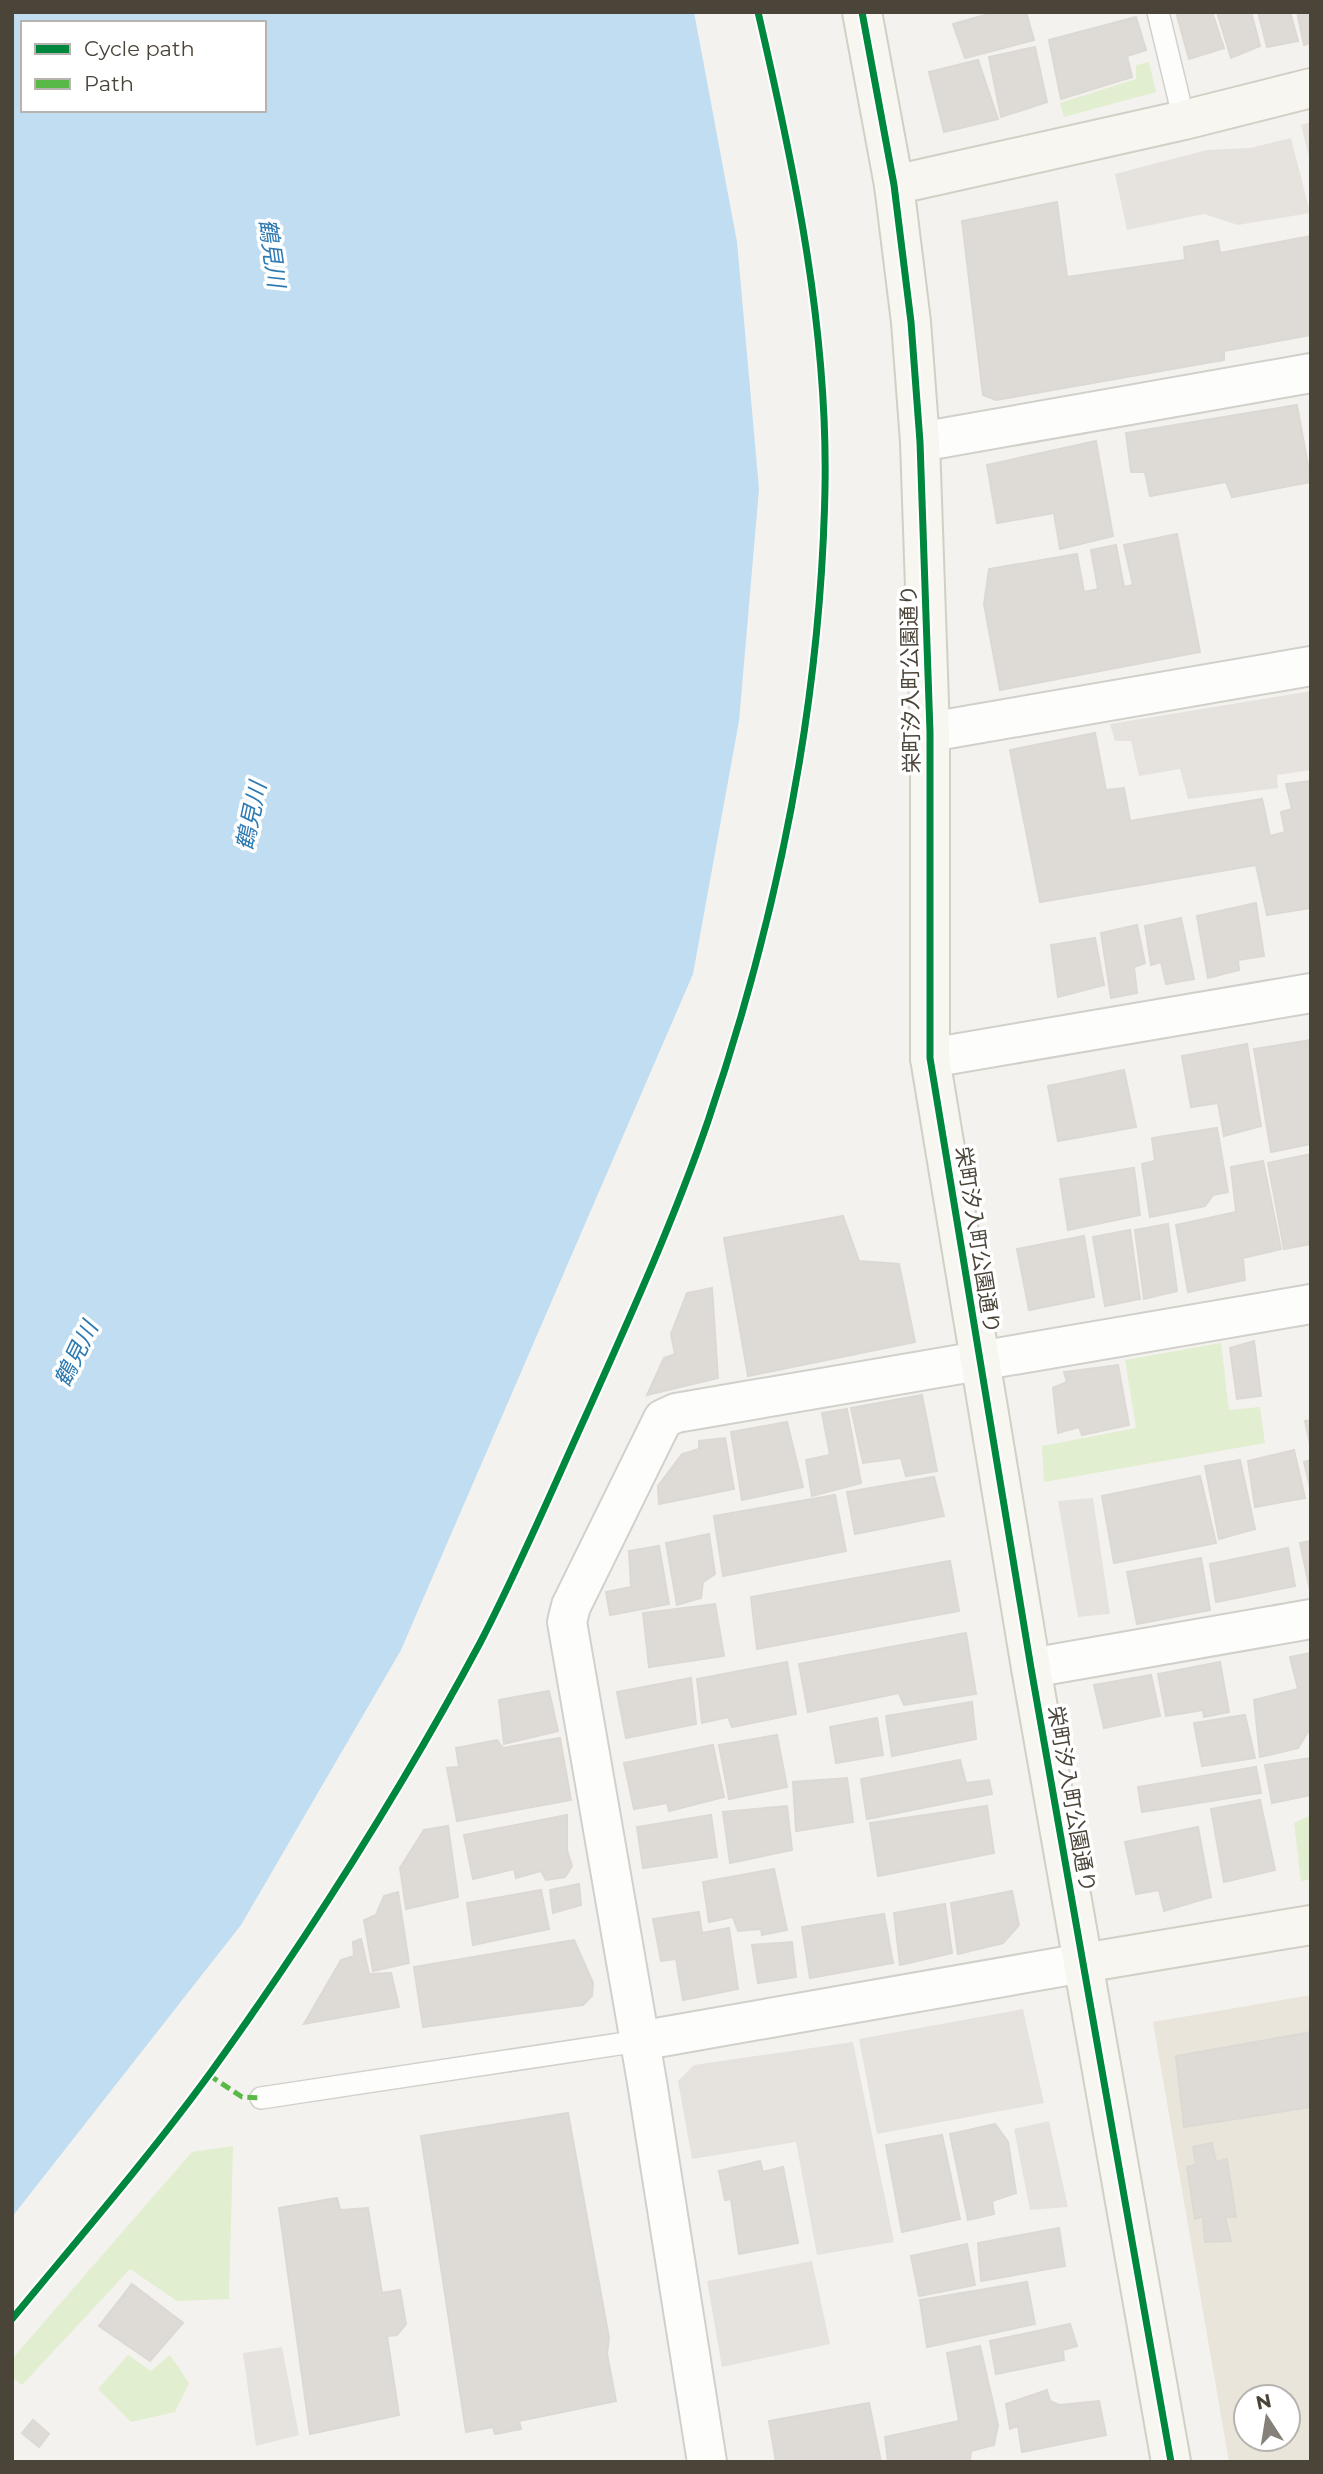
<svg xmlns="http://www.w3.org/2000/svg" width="1323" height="2474" viewBox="0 0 1323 2474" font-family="Montserrat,'Noto Sans JP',sans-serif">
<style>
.education{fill:#eae5da;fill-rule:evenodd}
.green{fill:#e1eecf}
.parking{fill:#e6e3df}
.water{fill:#c0ddf1;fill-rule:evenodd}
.building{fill:#dedbd6;stroke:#dcd9d4;stroke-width:2}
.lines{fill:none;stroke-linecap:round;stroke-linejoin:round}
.lane-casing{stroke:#d2d0cb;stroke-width:24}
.street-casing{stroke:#d2d0cb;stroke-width:42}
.secondary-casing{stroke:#d3cfc5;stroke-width:42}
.lane{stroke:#fdfdfc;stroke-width:21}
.street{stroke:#fdfdfc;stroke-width:38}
.secondary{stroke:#f7f6f1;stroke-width:38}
.quiet{stroke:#58b947;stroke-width:5;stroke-dasharray:10 5;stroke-linecap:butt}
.cycleway-casing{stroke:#fff;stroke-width:11}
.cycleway{stroke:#00873e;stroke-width:7}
.labels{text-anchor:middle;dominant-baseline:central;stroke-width:7;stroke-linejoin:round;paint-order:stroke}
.street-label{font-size:21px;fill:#4b4439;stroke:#fff}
.water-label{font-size:23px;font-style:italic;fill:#2e7ab2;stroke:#fff}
</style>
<rect width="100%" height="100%" fill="#f4f2ee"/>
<path class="education" d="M1311 1995V2462H1229L1153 2022ZM1246 2397H1288V2439H1246Z"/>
<g class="green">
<path d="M1149 62 1156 92 1064 117 1060 103 1136 79V65Z"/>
<path d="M1221 1343 1229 1410 1260 1407 1265 1443 1044 1482 1042 1446 1136 1428 1125 1360Z"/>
<path d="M1311 1815V1879L1301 1881 1294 1823Z"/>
<path d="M233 2146 229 2299 177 2301 130 2269 22 2385 12 2377V2359L192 2152Z"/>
<path d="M128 2355 151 2371 170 2355 189 2383 175 2412 131 2422 98 2389Z"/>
</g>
<g class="parking">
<path d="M1311 122V165L1301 125Z"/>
<path d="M1291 138 1310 213 1238 225 1204 214 1127 230 1115 174 1207 150 1250 148Z"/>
<path d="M1311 691V770L1277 775 1278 788 1188 799 1180 769 1139 776 1131 741H1115L1110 724Z"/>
<path d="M1093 1498 1110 1614 1078 1617 1058 1501Z"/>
<path d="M1023 2009 1044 2103 877 2134 859 2039Z"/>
<path d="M853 2042 894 2242 817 2255 796 2142 692 2159 678 2081 694 2065Z"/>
<path d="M1049 2121 1068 2207 1030 2210 1014 2129Z"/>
<path d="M812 2261 830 2344 722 2367 707 2281Z"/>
<path d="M282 2347 299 2435 256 2446 243 2353Z"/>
</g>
<path class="water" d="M12 12H694L737 242 759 489 739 721 693 974 401 1650 241 1925 12 2217ZM23 23H264V110H23Z"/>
<g class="building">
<path d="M996 12H1026L1034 40 965 58 953 24Z"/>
<path d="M1176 12H1212L1224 48 1189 59Z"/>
<path d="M1217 12H1251L1260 46 1231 58Z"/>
<path d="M1258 12H1290L1298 41 1267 47Z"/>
<path d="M1297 12H1311V43L1304 45Z"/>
<path d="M1136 17 1146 50 1127 56 1132 77 1061 99 1049 40Z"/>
<path d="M1035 47 1047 102 1001 117 989 57Z"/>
<path d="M978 60 998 119 944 132 929 72Z"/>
<path d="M1057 202 1067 277 1185 260 1184 247 1218 241 1220 253 1311 236V335L1224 351V360L996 400 983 395 962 221Z"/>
<path d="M1297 405 1311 482 1232 497 1226 482 1150 496 1145 472H1131L1126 433Z"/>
<path d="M1096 441 1113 536 1060 549 1054 513 997 523 987 465Z"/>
<path d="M1177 534 1200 652 1000 690 984 604 989 569 1077 554 1084 592 1098 589 1091 550 1116 545 1124 587 1133 585 1124 545Z"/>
<path d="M1095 733 1106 790 1124 788 1130 821 1262 799 1270 836 1285 832 1281 812 1292 809 1286 784 1311 781V908L1267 915 1256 865 1040 902 1010 750Z"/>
<path d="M1256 903 1264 956 1238 960 1239 970 1208 978 1197 916Z"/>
<path d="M1181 918 1194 979 1166 984 1161 962 1151 965 1145 926Z"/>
<path d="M1137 925 1145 963 1134 967 1137 993 1111 998 1101 933Z"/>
<path d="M1095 938 1104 985 1058 997 1051 945Z"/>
<path d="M1311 1040V1144L1271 1152 1254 1049Z"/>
<path d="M1247 1044 1261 1126 1224 1136 1218 1103 1191 1107 1182 1056Z"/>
<path d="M1124 1070 1136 1127 1058 1141 1048 1086Z"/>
<path d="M1217 1128 1228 1192 1213 1195 1205 1206 1150 1217 1142 1164 1155 1161 1152 1138Z"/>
<path d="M1311 1154V1244L1284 1249 1268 1163Z"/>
<path d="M1263 1161 1281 1249 1243 1258 1245 1280 1188 1292 1176 1225 1236 1212 1231 1167Z"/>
<path d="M1134 1168 1140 1215 1068 1230 1060 1179Z"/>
<path d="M843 1216 859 1261 899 1264 915 1342 748 1376 724 1238Z"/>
<path d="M1168 1224 1177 1291 1144 1299 1135 1230Z"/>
<path d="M1130 1230 1140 1299 1105 1306 1093 1237Z"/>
<path d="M1084 1236 1094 1297 1029 1310 1017 1249Z"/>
<path d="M712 1288 718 1378 647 1395 664 1358 675 1354 671 1334 687 1293Z"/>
<path d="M1254 1341 1261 1396 1237 1399 1230 1348Z"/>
<path d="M1118 1365 1129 1425 1082 1435 1079 1427 1058 1433 1053 1388 1067 1382 1064 1372Z"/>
<path d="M922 1395 937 1471 906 1476 901 1458 863 1463 851 1408Z"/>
<path d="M847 1409 861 1483 812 1496 806 1460 830 1455 822 1413Z"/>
<path d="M1311 1420V1449L1305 1421Z"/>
<path d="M787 1422 803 1487 742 1500 731 1432Z"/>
<path d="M725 1438 734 1489 659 1504 658 1486 682 1454 699 1449V1441Z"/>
<path d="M1294 1450 1305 1498 1255 1507 1248 1461Z"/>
<path d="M1240 1460 1255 1529 1219 1539 1205 1466Z"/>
<path d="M1311 1460V1492L1304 1462Z"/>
<path d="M1200 1476 1216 1543 1114 1563 1102 1496Z"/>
<path d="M934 1477 944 1516 855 1534 847 1492Z"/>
<path d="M835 1495 846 1551 723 1576 714 1516Z"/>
<path d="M709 1534 715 1574 703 1582 701 1598 677 1605 666 1543Z"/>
<path d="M1311 1541V1590H1310L1300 1543Z"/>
<path d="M659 1546 669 1604 610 1615 606 1592 631 1587 629 1551Z"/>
<path d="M1288 1548 1295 1586 1216 1602 1210 1564Z"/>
<path d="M1201 1558 1210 1610 1137 1624 1127 1572Z"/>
<path d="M950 1561 959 1611 757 1649 751 1597Z"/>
<path d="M715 1604 724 1656 649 1667 643 1613Z"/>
<path d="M966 1633 976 1694 904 1705 899 1693 808 1712 799 1664Z"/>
<path d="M1311 1653V1727L1298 1748 1260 1757 1254 1700 1298 1689 1290 1657Z"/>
<path d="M787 1662 796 1714 732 1727 728 1717 702 1723 697 1679Z"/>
<path d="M1220 1662 1229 1712 1204 1717 1203 1710 1166 1716 1158 1674Z"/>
<path d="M1151 1675 1160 1716 1104 1728 1094 1685Z"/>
<path d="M691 1678 696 1724 626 1738 617 1692Z"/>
<path d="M549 1691 558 1731 504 1744 499 1700Z"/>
<path d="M972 1702 976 1739 892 1756 886 1716Z"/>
<path d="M1245 1715 1255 1758 1202 1766 1194 1723Z"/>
<path d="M877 1718 883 1755 836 1763 830 1727Z"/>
<path d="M777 1735 787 1787 729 1799 719 1745Z"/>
<path d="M560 1738 571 1800 457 1821 447 1768 459 1767 456 1748 497 1740 503 1748Z"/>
<path d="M713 1745 724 1797 669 1811 667 1803 634 1809 624 1763Z"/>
<path d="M1311 1758V1795L1272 1803 1265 1765Z"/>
<path d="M960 1760 966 1783 989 1780 992 1794 867 1819 861 1779Z"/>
<path d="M1256 1767 1261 1793 1142 1812 1138 1787Z"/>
<path d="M847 1778 853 1822 796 1831 793 1782Z"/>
<path d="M1260 1800 1275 1870 1224 1882 1211 1809Z"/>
<path d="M787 1806 792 1850 730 1863 723 1812Z"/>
<path d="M987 1806 994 1853 878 1876 870 1823Z"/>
<path d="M567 1815V1850L572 1866 565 1877 546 1880 541 1871 516 1878 514 1869 473 1879 464 1835Z"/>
<path d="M711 1815 717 1857 643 1868 637 1827Z"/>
<path d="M448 1826 458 1897 406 1909 400 1868 424 1830Z"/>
<path d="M1198 1827 1211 1897 1164 1911 1159 1890 1136 1894 1125 1842Z"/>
<path d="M774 1869 787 1930 762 1935 761 1929 738 1931 733 1917 709 1922 703 1882Z"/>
<path d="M579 1884 581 1905 553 1913 550 1890Z"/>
<path d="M541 1890 549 1929 473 1945 467 1903Z"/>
<path d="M1012 1891 1019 1925 1003 1943 958 1954 951 1903Z"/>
<path d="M398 1892 409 1963 373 1971 364 1920 376 1915 384 1896Z"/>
<path d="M945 1904 952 1953 900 1965 894 1913Z"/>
<path d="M699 1912 702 1933 729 1928 738 1989 683 2000 676 1959 661 1961 653 1919Z"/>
<path d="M884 1914 893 1963 810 1978 802 1927Z"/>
<path d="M361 1939 369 1974 391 1973 399 2007 304 2024 341 1960 354 1956 353 1942Z"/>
<path d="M574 1940 593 1983 592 1996 583 2005 423 2027 414 1967Z"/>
<path d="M792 1942 796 1977 758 1983 752 1945Z"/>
<path d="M1311 2032V2107L1184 2127 1176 2056Z"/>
<path d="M568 2113 609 2338 607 2354 616 2401 519 2421 521 2429 495 2434 493 2427 466 2432 421 2136Z"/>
<path d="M995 2124 1008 2142 1016 2193 992 2201 994 2214 968 2220 950 2134Z"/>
<path d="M942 2135 960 2219 902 2232 886 2145Z"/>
<path d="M1212 2143 1216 2162 1227 2159 1236 2217H1225L1231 2241 1205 2242 1203 2216 1195 2219 1187 2167 1196 2165 1193 2147Z"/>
<path d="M760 2161 763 2172 783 2167 798 2243 739 2254 731 2199 725 2200 719 2171Z"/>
<path d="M337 2198 340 2210 368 2208 382 2293 400 2290 406 2324 397 2335 387 2336 399 2415 310 2434 279 2208Z"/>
<path d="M1059 2228 1065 2266 981 2281 978 2243Z"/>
<path d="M967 2244 975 2285 919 2296 911 2256Z"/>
<path d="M1027 2282 1035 2324 927 2347 920 2300Z"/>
<path d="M132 2284 183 2323 150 2361 99 2326Z"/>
<path d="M1070 2324 1077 2346 1063 2350 1064 2360 996 2374 990 2341Z"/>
<path d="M980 2346 998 2425 994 2445 971 2451 970 2460 959 2462H888L885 2437 959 2421 947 2353Z"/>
<path d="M1047 2390 1050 2401 1059 2405 1099 2401 1106 2435 1022 2452 1018 2426 1010 2429 1006 2404Z"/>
<path d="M869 2403 881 2462H776L769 2421Z"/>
<path d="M33 2420 49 2434 39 2447 22 2433Z"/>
</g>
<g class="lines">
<g class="lane-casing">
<g id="lane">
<path d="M1158 12 1184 120"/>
<path d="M261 2098 639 2041"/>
</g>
</g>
<g class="street-casing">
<g id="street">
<path d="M920 442 1311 373"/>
<path d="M930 732 1311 666"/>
<path d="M930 1058 1311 993"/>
<path d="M1031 1668 1311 1619"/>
<path d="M639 2041 1083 1963"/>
<path d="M707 2462 647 2082 567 1622 571 1606 663 1419 676 1413 1311 1304"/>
</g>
</g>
<g class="secondary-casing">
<g id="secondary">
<path d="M862 12 894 185 911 322 920 442 930 732V1058L1031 1668 1171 2462"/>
<path d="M894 185 1184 120 1311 88"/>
<path d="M1083 1963 1311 1925"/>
</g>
</g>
<use href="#lane" class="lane"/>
<use href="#street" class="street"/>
<use href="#secondary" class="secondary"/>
<path class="quiet" d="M209 2075 242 2097 261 2098"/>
<g class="cycleway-casing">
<g id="cycleway">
<path d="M862 12 894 185 911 322 920 442 930 732V1058L1031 1668 1171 2462"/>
<path d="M12 2319C79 2238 149 2157 211 2072 307 1939 403 1787 480 1643 519 1568 552 1490 587 1413 630 1317 674 1220 708 1121 777 918 821 702 825 488 828 328 794 167 758 12"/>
</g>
</g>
<use href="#cycleway" class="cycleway"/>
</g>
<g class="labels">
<g class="street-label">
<text transform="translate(910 679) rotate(-91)">栄町汐入町公園通り</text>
<text transform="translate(978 1240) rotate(81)">栄町汐入町公園通り</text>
<text transform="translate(1072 1799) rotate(80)">栄町汐入町公園通り</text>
</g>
<g class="water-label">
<text transform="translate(272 253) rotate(82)">鶴見川</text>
<text transform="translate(251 816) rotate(-78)">鶴見川</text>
<text transform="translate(76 1354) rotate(-64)">鶴見川</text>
</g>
</g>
<rect width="1323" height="2474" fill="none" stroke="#4b4439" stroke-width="28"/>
<rect x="21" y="21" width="245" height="91" fill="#ffffff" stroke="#b7b4b0" stroke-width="2"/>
<rect x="35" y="44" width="35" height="10" fill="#00873e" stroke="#b7b4b0" stroke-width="2"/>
<text x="84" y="56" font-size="21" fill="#4b4439">Cycle path</text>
<rect x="35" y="79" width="35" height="10" fill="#58b947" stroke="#b7b4b0" stroke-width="2"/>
<text x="84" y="91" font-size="21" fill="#4b4439">Path</text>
<g transform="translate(1267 2418) rotate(348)"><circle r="33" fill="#ffffff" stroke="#b7b4b0" stroke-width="2"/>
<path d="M0-5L12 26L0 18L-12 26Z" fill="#868178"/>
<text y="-10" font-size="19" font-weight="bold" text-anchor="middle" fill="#4b4439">N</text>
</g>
</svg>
